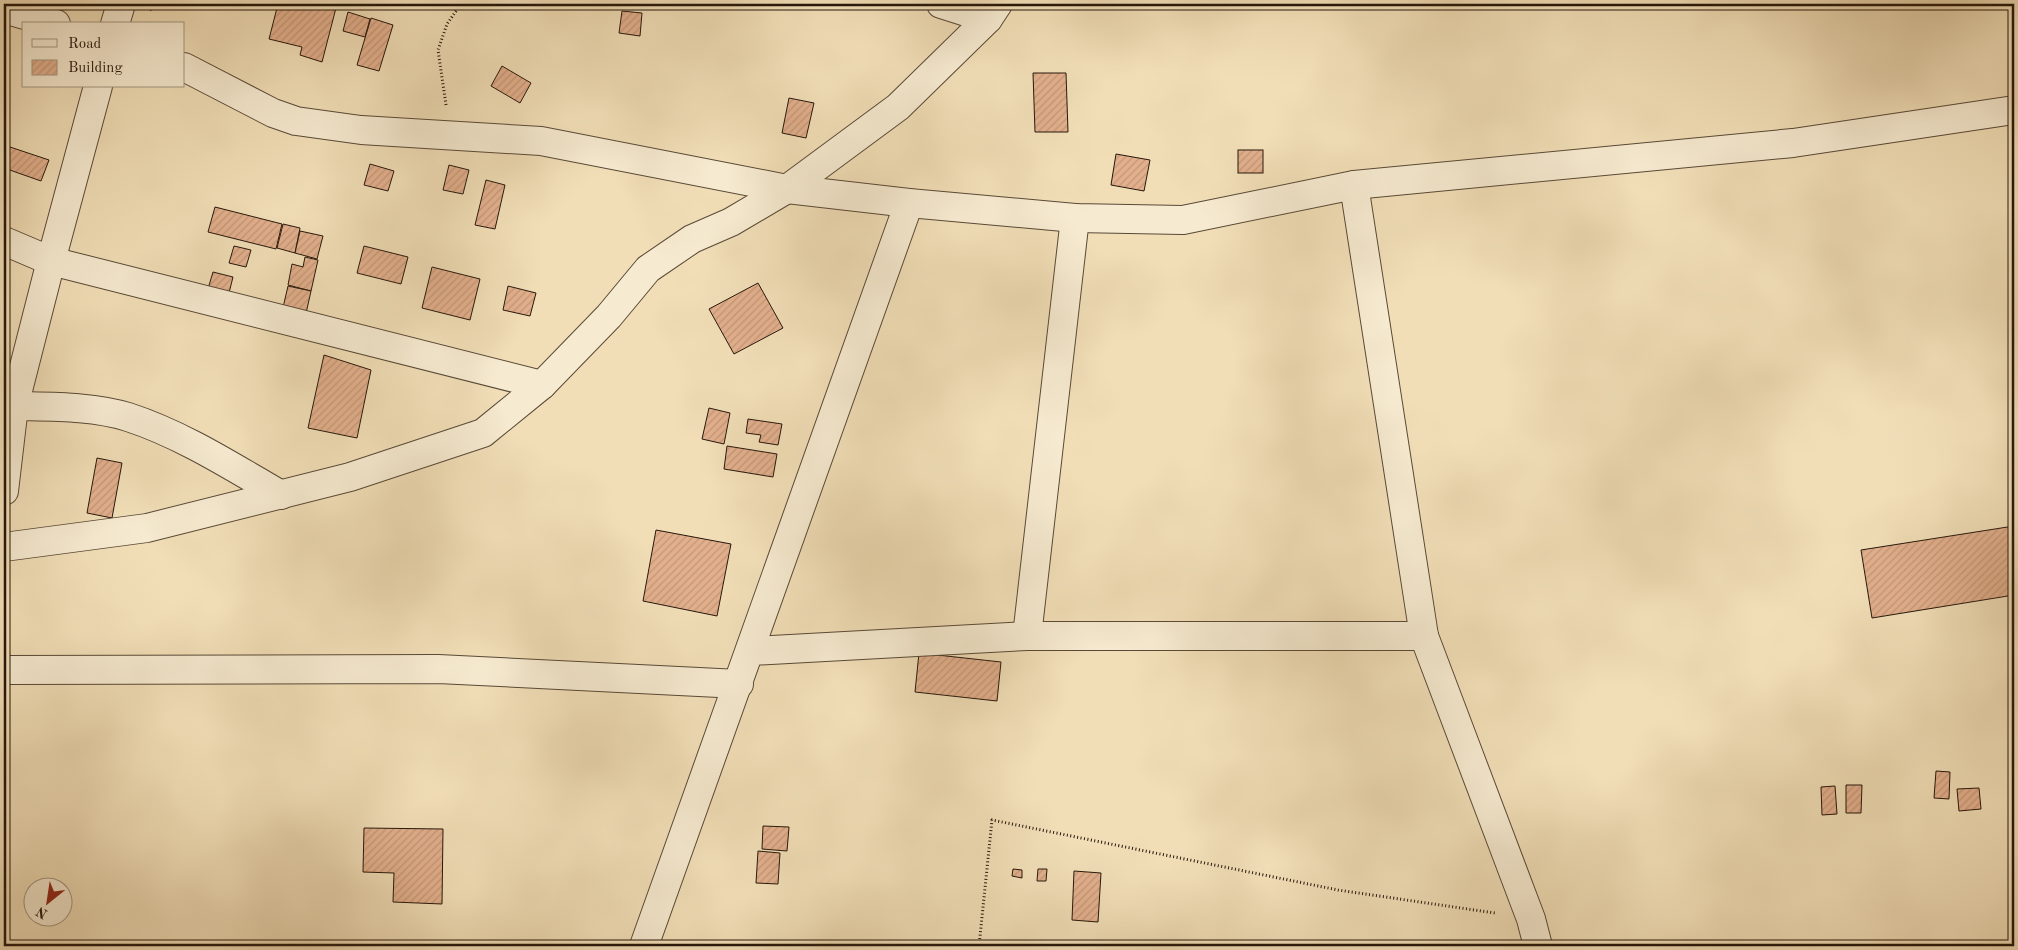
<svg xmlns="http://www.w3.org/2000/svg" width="2018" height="950" viewBox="0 0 2018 950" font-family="'Old Standard TT',serif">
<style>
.building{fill:url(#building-hatch);stroke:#26170b}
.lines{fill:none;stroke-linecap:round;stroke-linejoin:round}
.minor-casing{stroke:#594936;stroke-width:30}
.path{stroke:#26170b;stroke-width:3;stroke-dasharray:1 2.5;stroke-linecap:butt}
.minor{stroke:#f6ead0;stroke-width:28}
</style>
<defs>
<pattern id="building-hatch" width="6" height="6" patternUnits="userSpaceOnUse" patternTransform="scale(1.25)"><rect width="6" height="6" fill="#e3b08d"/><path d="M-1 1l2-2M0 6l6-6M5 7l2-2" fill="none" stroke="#c39778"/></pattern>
</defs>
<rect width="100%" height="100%" fill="#f1deb7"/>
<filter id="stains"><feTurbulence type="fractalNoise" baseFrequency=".004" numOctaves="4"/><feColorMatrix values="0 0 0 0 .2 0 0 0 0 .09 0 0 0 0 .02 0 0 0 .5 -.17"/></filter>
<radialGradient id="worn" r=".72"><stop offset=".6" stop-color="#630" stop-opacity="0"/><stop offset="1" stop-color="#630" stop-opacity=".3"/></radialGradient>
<g class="building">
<path d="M278 4H337L322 62 300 55 302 47 269 39Z"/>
<path d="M622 11 642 13 640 36 619 33Z"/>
<path d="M348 12 370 19 365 37 343 31Z"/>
<path d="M371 18 393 25 379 71 357 65Z"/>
<path d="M502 66 531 83 520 103 491 86Z"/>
<path d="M1033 73H1066L1068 132H1035Z"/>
<path d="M789 98 814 103 806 138 782 133Z"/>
<path d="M4 145 49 160 41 181 4 168Z"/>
<rect x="1238" y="150" width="25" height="23"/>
<path d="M1116 154 1150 160 1144 191 1111 185Z"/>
<path d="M370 164 394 171 388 191 364 185Z"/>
<path d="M449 165 469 170 463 194 443 190Z"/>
<path d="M486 180 505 185 495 229 475 225Z"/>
<path d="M215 207 282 224 276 249 208 232Z"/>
<path d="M283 224 300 228 295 253 277 248Z"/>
<path d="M300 231 323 236 317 259 295 253Z"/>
<path d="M234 246 251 250 246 267 229 263Z"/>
<path d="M364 246 408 257 401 284 357 273Z"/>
<path d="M305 257 318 260 311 291 288 285 292 264 303 267Z"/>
<path d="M432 267 480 279 470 320 422 308Z"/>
<path d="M213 272 233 277 228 297 207 292Z"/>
<path d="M758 283 783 328 734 354 709 309Z"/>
<path d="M288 286 311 291 305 318 282 312Z"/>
<path d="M508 286 536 293 530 316 503 310Z"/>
<path d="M324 355 371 370 357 438 308 428Z"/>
<path d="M709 408 730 413 724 444 702 439Z"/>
<path d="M748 419 782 424 778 445 759 442 761 435 746 433Z"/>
<path d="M727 446 777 454 773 477 724 469Z"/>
<path d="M97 458 122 463 112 518 87 513Z"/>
<path d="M2014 526V595L1872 618 1861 550Z"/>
<path d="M656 530 731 544 717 616 643 601Z"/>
<path d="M919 653 1001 662 997 701 915 692Z"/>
<path d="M1936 771 1950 772 1949 799 1934 798Z"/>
<path d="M1846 785H1862L1861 813H1846Z"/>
<path d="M1835 786 1837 814 1822 815 1821 787Z"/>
<path d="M1979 788 1981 809 1959 811 1957 789Z"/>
<path d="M763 826 789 827 787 851 762 849Z"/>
<path d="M364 828 443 829 442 904 393 902 394 873 363 872Z"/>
<path d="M758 851 780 853 778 884 756 883Z"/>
<path d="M1013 869 1022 870V878L1012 876Z"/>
<path d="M1038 869H1047L1046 881H1037Z"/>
<path d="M1074 871 1101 873 1098 922 1072 920Z"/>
</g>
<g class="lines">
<g class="minor-casing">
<g id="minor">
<path d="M941 4 988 19"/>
<path d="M4 9 56 24"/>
<path d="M115 24 121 4"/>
<path d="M184 67 273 113 296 121 361 130 541 141 787 189 909 203 1075 218 1183 220 1354 185 1793 143 2014 110"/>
<path d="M1354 185 1424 636 1531 919 1538 946"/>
<path d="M4 241 51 261 542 385"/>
<path d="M4 404 14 406C52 407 92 406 128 417 183 435 231 466 281 495"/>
<path d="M4 491 14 406 51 261 98 86"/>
<path d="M4 547 147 528 350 477 483 433 542 385 609 316 648 269 692 239 731 222 787 189 898 107 988 19 998 4"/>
<path d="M1027 636 1075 218"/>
<path d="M751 651 1027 636H1424"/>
<path d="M4 670 438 669 739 684"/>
<path d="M644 946 909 203"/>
</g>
</g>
<g class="path">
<path d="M150 10 159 4"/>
<path d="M446 105 438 50 447 24 461 4"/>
<path d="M979 946 992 820 1338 890 1495 913"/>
</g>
<use href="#minor" class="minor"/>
</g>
<rect width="2018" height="950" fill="none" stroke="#f1deb7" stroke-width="20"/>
<rect x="5" y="5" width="2008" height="940" fill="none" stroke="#26170b" stroke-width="2.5"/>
<rect x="10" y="10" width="1998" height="930" fill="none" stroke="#26170b"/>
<rect x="22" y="22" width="162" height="65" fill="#f6ead0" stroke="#a39681"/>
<rect x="32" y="39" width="25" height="8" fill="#f6ead0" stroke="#a39681"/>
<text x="68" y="48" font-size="15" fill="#26170b">Road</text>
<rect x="32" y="60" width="25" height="15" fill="url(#building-hatch)" stroke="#a39681"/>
<text x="68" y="72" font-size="15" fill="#26170b">Building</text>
<g transform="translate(48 902) rotate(210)"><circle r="24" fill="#f6ead0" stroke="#a39681"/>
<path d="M0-4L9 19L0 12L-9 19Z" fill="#8f2418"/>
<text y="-8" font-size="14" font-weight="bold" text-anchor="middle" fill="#26170b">N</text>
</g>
<rect width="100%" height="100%" filter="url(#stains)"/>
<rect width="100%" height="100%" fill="url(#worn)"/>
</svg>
